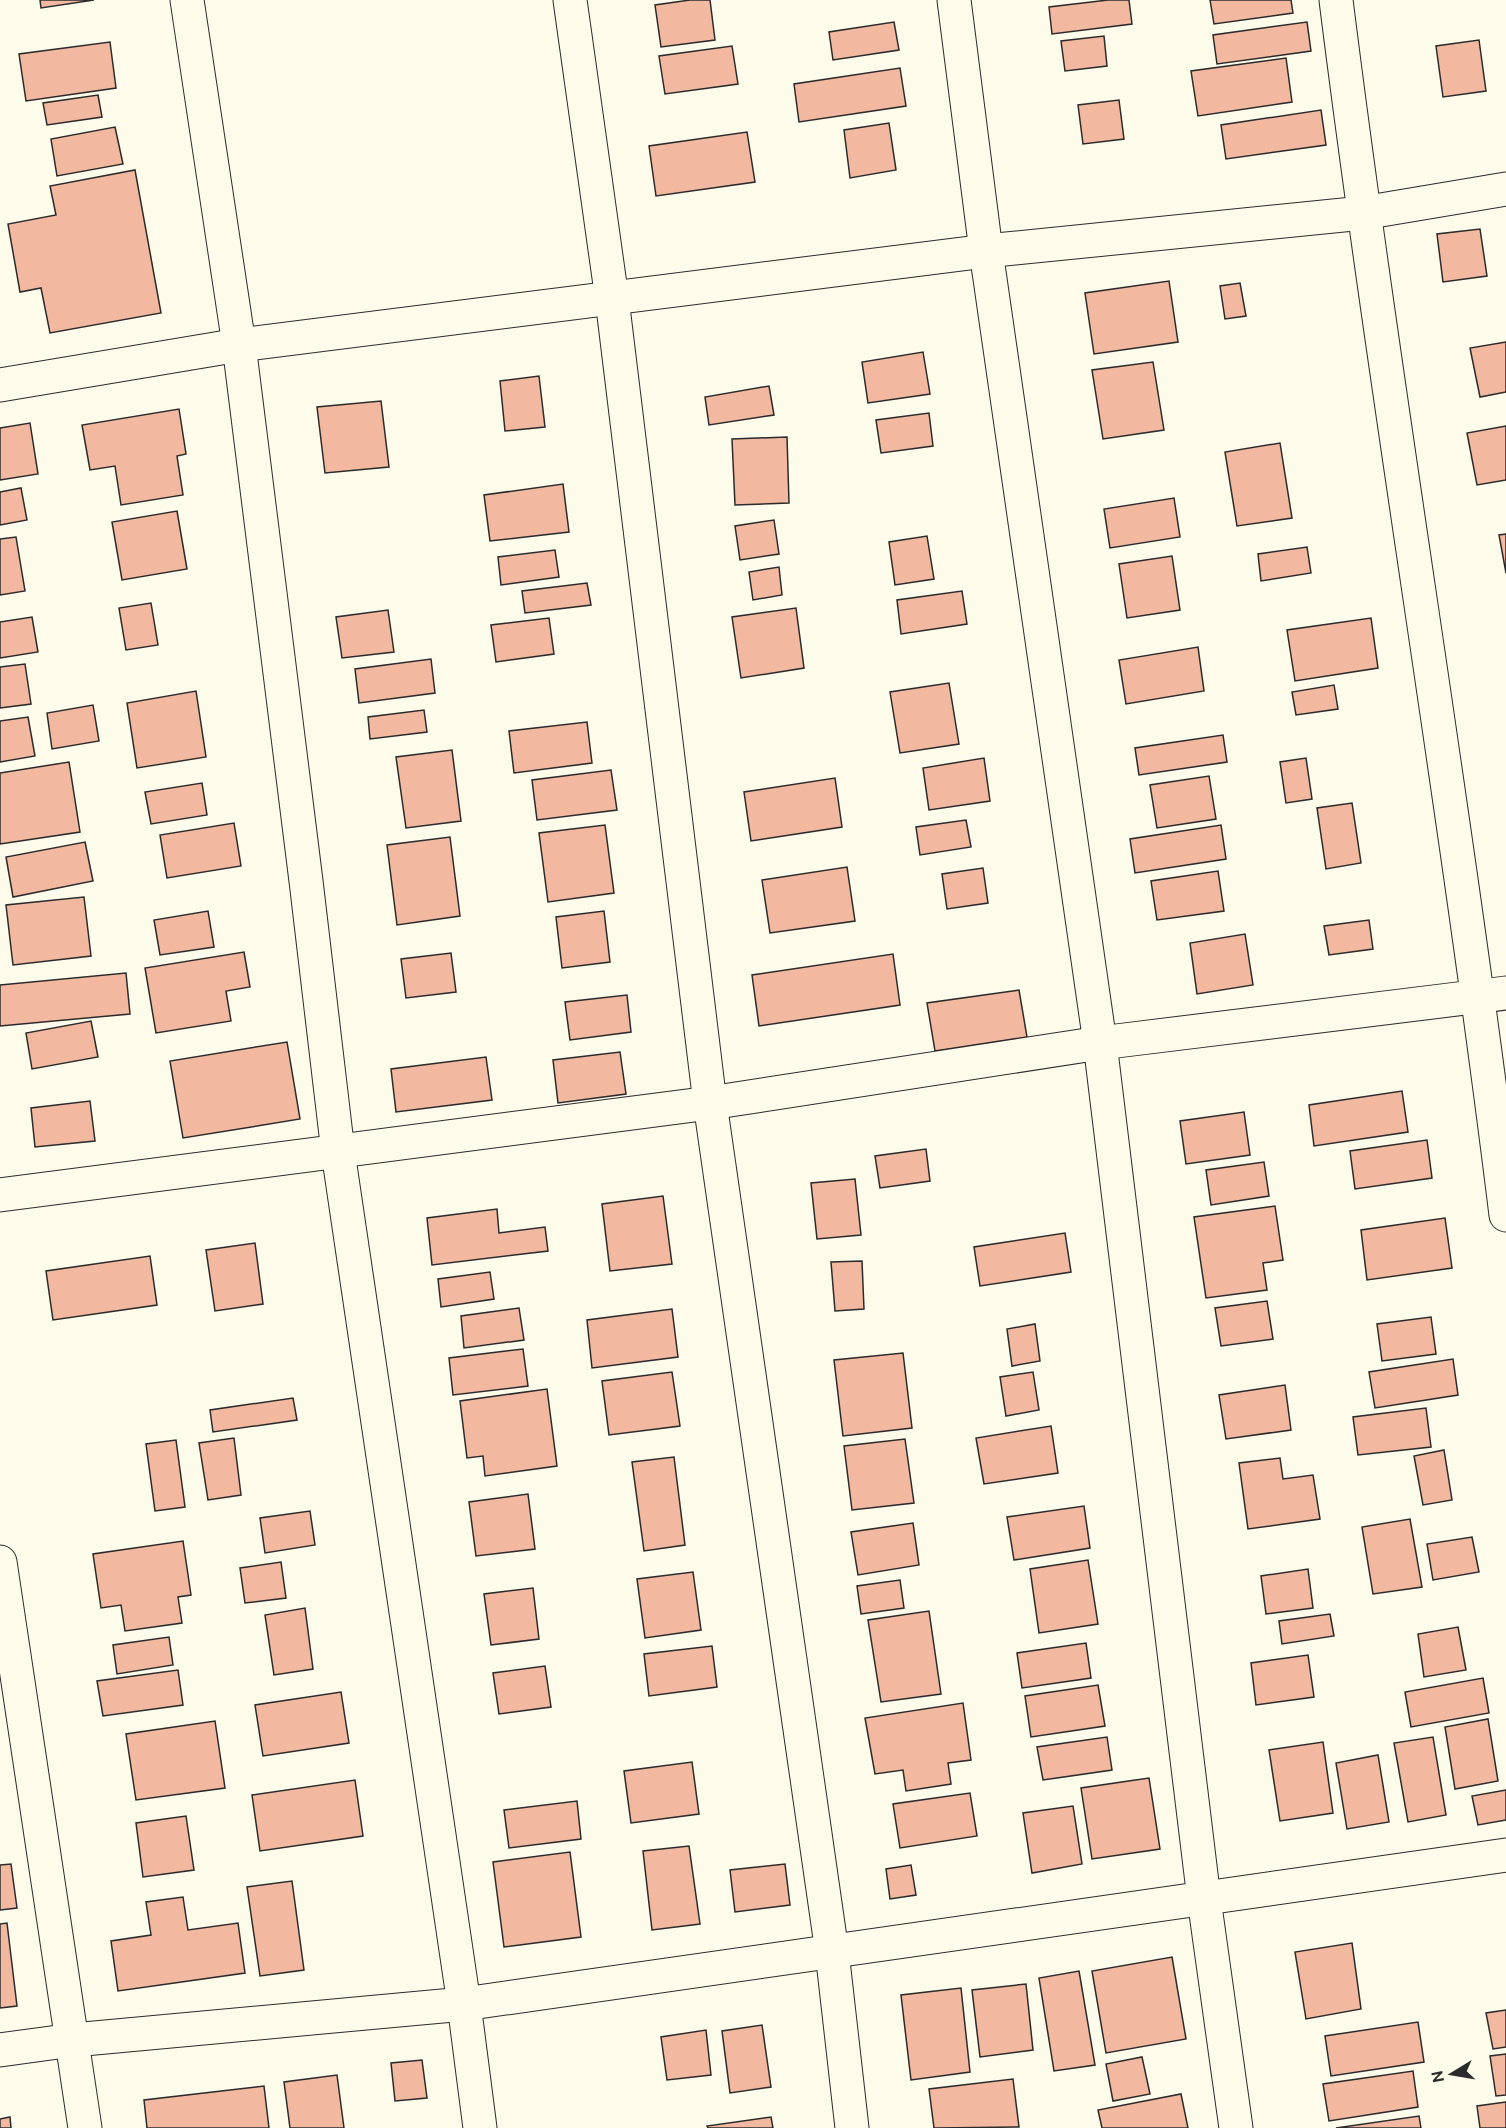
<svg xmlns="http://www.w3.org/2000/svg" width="1506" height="2128" viewBox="0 0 1506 2128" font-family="Ubuntu,sans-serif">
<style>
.building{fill:#f2b8a0;stroke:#2b2b2b;stroke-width:1.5}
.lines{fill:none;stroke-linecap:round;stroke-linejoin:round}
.street-casing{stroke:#2b2b2b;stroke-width:35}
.street{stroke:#fdfbea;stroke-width:33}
</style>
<rect width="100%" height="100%" fill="#fdfbea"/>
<g class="building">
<path d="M40 0H94L41 8Z"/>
<path d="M690 0H710L715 40 661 47 655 5Z"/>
<path d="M1108 0H1129L1132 24 1052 34 1049 7Z"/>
<path d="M1210 0H1291L1293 13 1214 24Z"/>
<path d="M894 22 899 50 833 60 829 32Z"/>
<path d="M1307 22 1311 51 1217 64 1213 35Z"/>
<path d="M1104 36 1107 66 1065 71 1061 41Z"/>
<path d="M1479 40 1486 91 1443 97 1436 46Z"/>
<path d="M110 42 116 88 26 101 19 54Z"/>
<path d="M732 46 738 84 665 94 659 56Z"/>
<path d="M1286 58 1292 102 1198 116 1191 71Z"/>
<path d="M900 68 906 106 799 122 794 84Z"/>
<path d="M98 95 102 117 47 125 43 103Z"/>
<path d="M1119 100 1124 139 1083 144 1078 105Z"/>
<path d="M1321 110 1326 145 1226 159 1221 125Z"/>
<path d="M889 123 896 170 850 178 844 130Z"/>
<path d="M115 127 123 164 57 176 51 139Z"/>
<path d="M747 132 755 182 656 196 649 146Z"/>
<path d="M135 170 161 313 50 333 41 288 20 292 8 224 56 215 50 186Z"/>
<path d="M1480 229 1487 276 1443 282 1437 234Z"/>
<path d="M1169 281 1178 342 1094 354 1085 293Z"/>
<path d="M1240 283 1246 316 1225 319 1220 286Z"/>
<path d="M1506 342V392L1480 397 1470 348Z"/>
<path d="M923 352 930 394 868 403 862 362Z"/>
<path d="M1153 362 1164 430 1103 439 1092 370Z"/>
<path d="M539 376 545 427 505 431 500 381Z"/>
<path d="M769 386 774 415 709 425 705 397Z"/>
<path d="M381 401 389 467 325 473 317 407Z"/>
<path d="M179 409 186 454 177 456 183 495 121 505 115 466 90 470 82 425Z"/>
<path d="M929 413 933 446 881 453 876 420Z"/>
<path d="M30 423 38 474 0 480V428Z"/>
<path d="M1506 426V480L1477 485 1467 433Z"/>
<path d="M787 437 789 503 735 505 732 439Z"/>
<path d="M1280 443 1292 518 1237 526 1225 452Z"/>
<path d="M563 484 569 532 490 541 484 495Z"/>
<path d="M21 488 27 520 0 525V492Z"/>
<path d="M1174 498 1180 537 1110 548 1104 509Z"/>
<path d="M177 511 187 569 122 580 112 522Z"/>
<path d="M774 520 779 554 740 560 735 526Z"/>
<path d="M1506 534V573L1499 535Z"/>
<path d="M927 536 934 579 895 585 889 542Z"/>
<path d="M16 537 25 591 0 595V539Z"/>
<path d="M1307 547 1311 573 1261 581 1258 554Z"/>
<path d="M555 550 559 577 501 585 498 557Z"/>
<path d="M1172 556 1180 610 1127 618 1119 564Z"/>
<path d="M779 567 782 595 753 600 749 572Z"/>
<path d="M587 583 591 605 525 613 522 591Z"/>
<path d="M962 591 967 624 901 634 897 600Z"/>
<path d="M151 603 158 645 126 650 119 608Z"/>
<path d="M796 608 804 668 741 678 732 617Z"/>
<path d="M388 610 394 652 342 658 336 617Z"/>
<path d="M32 617 38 652 0 658V622Z"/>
<path d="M549 618 554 654 496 662 491 625Z"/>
<path d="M1371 618 1378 668 1295 681 1287 630Z"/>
<path d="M1198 647 1204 691 1126 704 1119 660Z"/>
<path d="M431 659 435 693 359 703 355 669Z"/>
<path d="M25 664 31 704 0 708V667Z"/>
<path d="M949 683 959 744 900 753 890 692Z"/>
<path d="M1334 685 1338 709 1296 715 1292 692Z"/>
<path d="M196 691 206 757 137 768 127 703Z"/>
<path d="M93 705 99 741 52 749 47 713Z"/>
<path d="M424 710 427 732 370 739 368 717Z"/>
<path d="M28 717 35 756 0 762V721Z"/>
<path d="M587 722 592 763 514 773 509 731Z"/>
<path d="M1223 735 1227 762 1139 775 1135 748Z"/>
<path d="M452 750 461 821 406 828 396 757Z"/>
<path d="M984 758 990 801 929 810 923 768Z"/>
<path d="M1306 758 1312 799 1286 803 1280 762Z"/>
<path d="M69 762 80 832 0 844V773Z"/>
<path d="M611 770 617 810 537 820 532 780Z"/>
<path d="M1209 776 1216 819 1157 828 1150 785Z"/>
<path d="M835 778 842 827 751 841 744 792Z"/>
<path d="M202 783 207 815 151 824 145 792Z"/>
<path d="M1352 803 1361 863 1326 869 1317 808Z"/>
<path d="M966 820 971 847 920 855 916 827Z"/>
<path d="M234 823 241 866 167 878 160 835Z"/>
<path d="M605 825 614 893 548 902 539 833Z"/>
<path d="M1221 825 1226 859 1135 873 1130 839Z"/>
<path d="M450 837 460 916 397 925 387 845Z"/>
<path d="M85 842 93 881 13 897 6 857Z"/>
<path d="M847 867 855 921 770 933 762 880Z"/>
<path d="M983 868 988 903 947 909 942 874Z"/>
<path d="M1218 871 1224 911 1157 920 1151 881Z"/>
<path d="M84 897 91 956 13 965 6 905Z"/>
<path d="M208 911 214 947 160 955 154 920Z"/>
<path d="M604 911 610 962 562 968 556 917Z"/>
<path d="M1369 920 1373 949 1329 955 1324 926Z"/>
<path d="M1245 934 1253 985 1197 994 1190 943Z"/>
<path d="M244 952 250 987 226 991 231 1021 156 1033 145 968Z"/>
<path d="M451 953 456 992 406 998 401 959Z"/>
<path d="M893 954 900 1005 759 1026 752 975Z"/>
<path d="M126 973 130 1014 0 1026V985Z"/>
<path d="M1019 990 1027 1037 935 1051 927 1003Z"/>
<path d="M627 995 631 1032 570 1040 565 1002Z"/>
<path d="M91 1021 98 1057 32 1069 26 1033Z"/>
<path d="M287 1042 300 1119 183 1138 170 1061Z"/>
<path d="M620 1052 626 1094 558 1103 553 1060Z"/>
<path d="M486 1057 492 1100 396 1112 391 1069Z"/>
<path d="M1402 1091 1408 1132 1314 1146 1309 1105Z"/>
<path d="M90 1101 95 1141 35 1147 31 1108Z"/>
<path d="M1244 1112 1250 1155 1186 1164 1180 1121Z"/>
<path d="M1427 1140 1432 1178 1355 1189 1350 1151Z"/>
<path d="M926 1149 930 1181 880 1188 875 1156Z"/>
<path d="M1264 1162 1269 1196 1211 1205 1206 1170Z"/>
<path d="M855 1179 861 1235 817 1239 811 1183Z"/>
<path d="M663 1196 672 1264 610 1271 602 1204Z"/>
<path d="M1275 1206 1283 1260 1263 1263 1267 1290 1206 1298 1194 1217Z"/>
<path d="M497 1209 499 1233 545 1227 548 1251 432 1265 427 1218Z"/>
<path d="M1445 1218 1452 1268 1367 1280 1361 1230Z"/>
<path d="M1065 1233 1071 1272 980 1286 974 1247Z"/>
<path d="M255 1243 263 1304 215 1311 206 1250Z"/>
<path d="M150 1256 157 1305 53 1320 46 1271Z"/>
<path d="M862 1261 864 1309 835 1311 831 1262Z"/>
<path d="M490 1272 494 1299 441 1307 438 1279Z"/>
<path d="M1267 1301 1273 1339 1221 1346 1215 1308Z"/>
<path d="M519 1308 524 1340 464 1348 461 1316Z"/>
<path d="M672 1309 678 1357 592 1368 587 1320Z"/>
<path d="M1431 1317 1436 1354 1382 1361 1377 1324Z"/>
<path d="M1035 1324 1040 1361 1012 1366 1007 1329Z"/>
<path d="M523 1349 528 1386 453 1395 449 1358Z"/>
<path d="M903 1353 912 1428 843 1436 834 1360Z"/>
<path d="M1453 1359 1458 1395 1375 1408 1369 1372Z"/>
<path d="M672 1372 680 1426 609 1435 602 1381Z"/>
<path d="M1033 1372 1039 1410 1006 1416 1000 1377Z"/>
<path d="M1285 1385 1291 1430 1226 1439 1219 1395Z"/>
<path d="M547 1389 557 1466 485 1476 483 1456 467 1458 460 1401Z"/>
<path d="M293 1398 297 1420 213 1432 210 1410Z"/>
<path d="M1426 1408 1431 1447 1358 1455 1353 1417Z"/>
<path d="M1051 1426 1058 1473 984 1484 976 1438Z"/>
<path d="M234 1438 241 1495 208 1500 199 1443Z"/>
<path d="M905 1439 914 1503 852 1510 844 1446Z"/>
<path d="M176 1440 185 1507 155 1511 146 1444Z"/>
<path d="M1444 1450 1452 1500 1423 1505 1414 1456Z"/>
<path d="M674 1457 685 1545 644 1551 632 1462Z"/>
<path d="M1280 1458 1283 1479 1313 1475 1320 1519 1248 1529 1239 1463Z"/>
<path d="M528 1494 535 1549 476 1556 469 1502Z"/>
<path d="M1084 1506 1090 1548 1014 1560 1007 1517Z"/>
<path d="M310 1511 315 1545 265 1553 260 1518Z"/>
<path d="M1410 1519 1422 1587 1373 1594 1362 1527Z"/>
<path d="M913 1523 919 1565 858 1575 851 1532Z"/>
<path d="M1472 1537 1479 1572 1433 1580 1427 1544Z"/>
<path d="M183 1541 191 1595 178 1597 182 1623 125 1631 121 1605 101 1608 93 1554Z"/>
<path d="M1088 1560 1098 1624 1039 1633 1030 1569Z"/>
<path d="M281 1562 286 1598 245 1603 240 1568Z"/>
<path d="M1308 1569 1313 1608 1266 1614 1261 1576Z"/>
<path d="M693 1572 701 1630 645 1638 637 1579Z"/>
<path d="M900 1580 904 1608 861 1614 857 1586Z"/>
<path d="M533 1588 539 1639 491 1645 484 1594Z"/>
<path d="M305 1608 313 1669 274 1675 265 1615Z"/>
<path d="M929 1611 941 1694 881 1702 868 1620Z"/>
<path d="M1330 1614 1334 1636 1282 1644 1279 1621Z"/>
<path d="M1458 1627 1466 1670 1424 1677 1418 1634Z"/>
<path d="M169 1637 173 1665 117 1674 113 1645Z"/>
<path d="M1086 1643 1091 1678 1022 1688 1017 1653Z"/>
<path d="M712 1646 717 1687 649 1696 644 1654Z"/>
<path d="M1308 1655 1314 1697 1256 1705 1251 1663Z"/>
<path d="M545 1666 551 1707 499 1714 493 1673Z"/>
<path d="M178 1670 183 1705 103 1716 97 1681Z"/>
<path d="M1483 1678 1489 1713 1411 1727 1405 1692Z"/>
<path d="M1098 1685 1105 1726 1031 1737 1025 1696Z"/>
<path d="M341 1692 349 1743 263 1756 255 1705Z"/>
<path d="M963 1703 971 1760 948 1763 951 1784 906 1791 903 1770 875 1774 865 1718Z"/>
<path d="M1488 1719 1498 1781 1455 1789 1445 1727Z"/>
<path d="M215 1721 225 1788 136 1800 126 1734Z"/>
<path d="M1107 1737 1112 1770 1043 1780 1037 1747Z"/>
<path d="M1433 1737 1446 1815 1408 1822 1394 1743Z"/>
<path d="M1323 1742 1333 1813 1280 1821 1269 1750Z"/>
<path d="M1378 1755 1389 1822 1347 1829 1336 1763Z"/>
<path d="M692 1762 699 1814 631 1823 624 1771Z"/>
<path d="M1149 1778 1160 1849 1092 1859 1081 1788Z"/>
<path d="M355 1780 363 1836 260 1851 252 1795Z"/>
<path d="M1506 1790V1820L1478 1825 1472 1796Z"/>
<path d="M970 1793 977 1836 900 1848 893 1804Z"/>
<path d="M577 1801 581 1839 509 1848 504 1810Z"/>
<path d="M1073 1806 1082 1864 1032 1873 1023 1813Z"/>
<path d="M186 1816 194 1870 143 1877 136 1823Z"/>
<path d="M689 1846 700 1924 652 1930 643 1851Z"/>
<path d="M570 1852 581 1937 504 1947 493 1862Z"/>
<path d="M11 1864 17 1908 0 1910V1865Z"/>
<path d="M785 1864 790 1905 735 1912 730 1870Z"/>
<path d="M911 1865 916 1895 890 1899 886 1869Z"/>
<path d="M292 1881 304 1970 260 1976 247 1887Z"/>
<path d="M183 1897 188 1930 238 1923 245 1973 118 1991 111 1941 151 1935 146 1902Z"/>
<path d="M7 1923 17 2006 0 2008V1924Z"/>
<path d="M1352 1943 1361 2009 1306 2019 1295 1952Z"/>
<path d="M1172 1957 1186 2039 1106 2053 1092 1971Z"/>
<path d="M1079 1971 1095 2065 1054 2071 1039 1978Z"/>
<path d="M1026 1984 1033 2050 980 2057 972 1990Z"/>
<path d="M961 1988 970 2072 911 2080 901 1995Z"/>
<path d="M1506 2010V2047L1493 2049 1486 2013Z"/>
<path d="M1418 2022 1424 2062 1331 2076 1325 2036Z"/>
<path d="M762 2025 771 2087 730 2093 722 2031Z"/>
<path d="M706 2030 711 2075 667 2080 661 2037Z"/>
<path d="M1506 2054V2095L1496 2096 1490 2056Z"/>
<path d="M1142 2057 1150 2094 1113 2101 1106 2064Z"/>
<path d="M422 2060 427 2098 395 2101 391 2063Z"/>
<path d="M1413 2071 1418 2107 1329 2121 1323 2084Z"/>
<path d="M337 2075 344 2128H290L284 2082Z"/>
<path d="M1013 2079 1019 2127 934 2128 929 2089Z"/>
<path d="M264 2086 269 2128H147L144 2100Z"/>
<path d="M1181 2094 1188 2128H1102L1098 2110Z"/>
<path d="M1506 2102V2128H1480L1477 2106Z"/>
<path d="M1419 2116 1421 2128H1336Z"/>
<path d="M10 2117 11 2128H0V2119Z"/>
<path d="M771 2117 773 2128H708L707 2126Z"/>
</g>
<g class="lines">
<g class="street-casing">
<g id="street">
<path d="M187 0 239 345 306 881 338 1152 464 2004 480 2128"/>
<path d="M570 0 612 299 710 1103 832 1952 852 2128"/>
<path d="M954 0 986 251 1100 1043 1204 1899 1236 2128"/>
<path d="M1336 0C1387 406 1456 809 1506 1215"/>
<path d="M0 385 239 345 986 251 1363 213 1506 189"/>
<path d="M0 1195 710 1103 1100 1043 1506 993"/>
<path d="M0 1562 85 2128"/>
<path d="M0 2050 73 2040 464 2004 1506 1855"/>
</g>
</g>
<use href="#street" class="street"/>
</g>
<g transform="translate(1452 2074) rotate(259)" stroke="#fdfbea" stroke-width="4.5" paint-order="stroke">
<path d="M0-4.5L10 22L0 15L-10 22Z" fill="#2b2b2b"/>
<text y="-9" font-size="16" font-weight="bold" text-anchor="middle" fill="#2b2b2b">N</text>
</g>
</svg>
